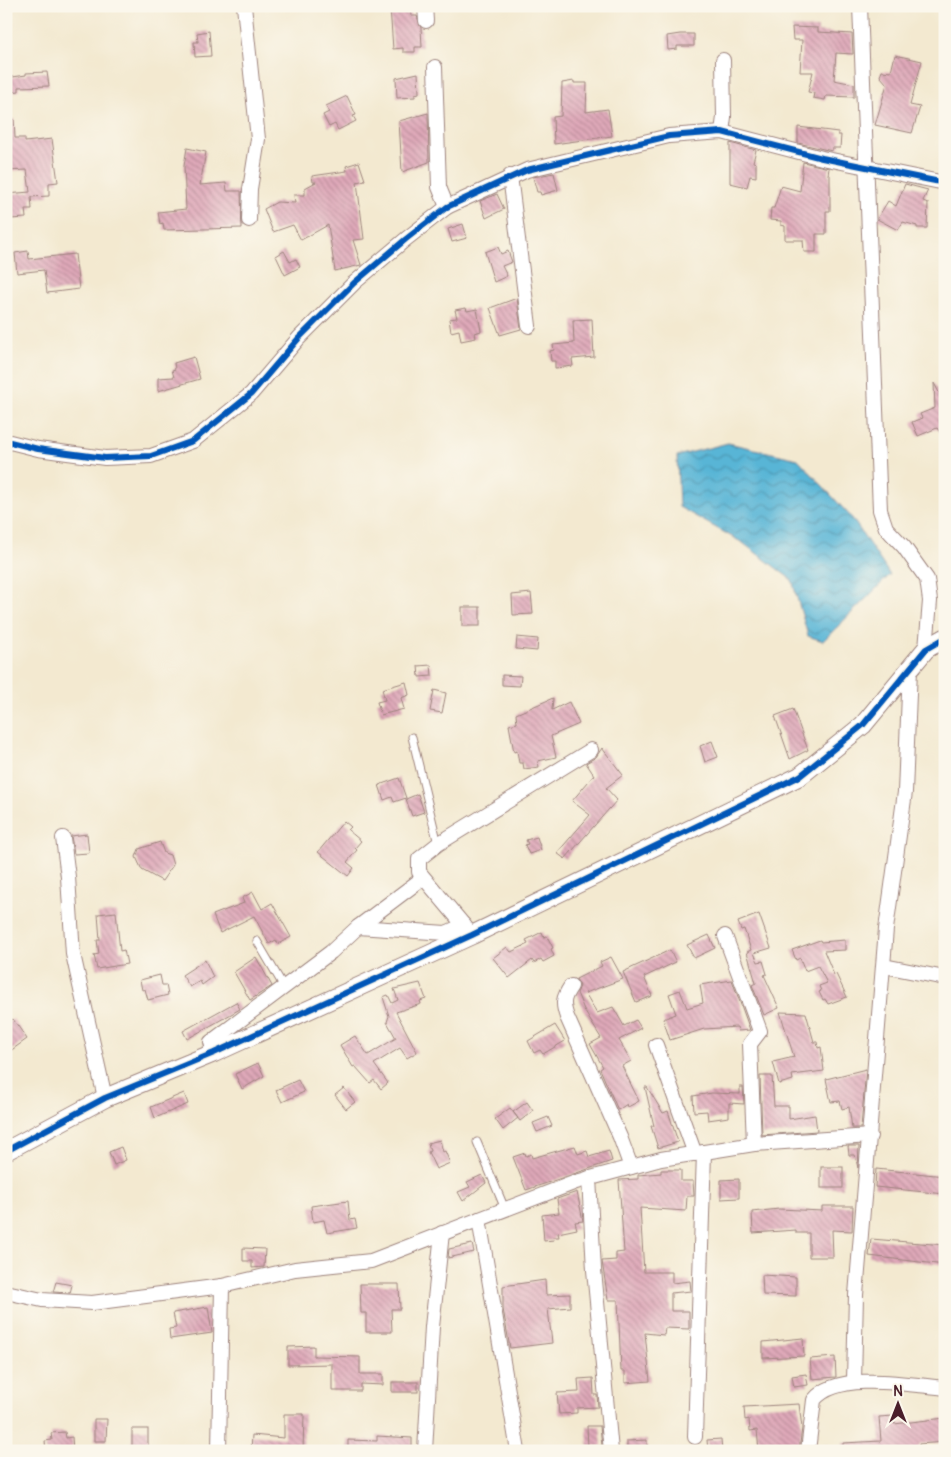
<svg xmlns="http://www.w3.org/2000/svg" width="951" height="1457" viewBox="0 0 951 1457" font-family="Pangolin,sans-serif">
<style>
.water{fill:url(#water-waves);stroke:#516a80}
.building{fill:url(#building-back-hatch)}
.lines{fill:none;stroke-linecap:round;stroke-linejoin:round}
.service-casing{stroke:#9e847e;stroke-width:9}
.minor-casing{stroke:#9e847e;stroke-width:16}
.tertiary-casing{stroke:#9e847e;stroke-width:20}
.service{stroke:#fff;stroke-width:7}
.minor{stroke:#fff;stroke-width:14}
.tertiary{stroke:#fff;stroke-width:18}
.cycleway-casing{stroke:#fbf7ec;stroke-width:9}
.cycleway{stroke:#0057b8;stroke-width:6}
</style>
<defs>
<pattern id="water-waves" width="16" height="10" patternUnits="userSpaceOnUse" patternTransform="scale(1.25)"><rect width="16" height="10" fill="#58b5d6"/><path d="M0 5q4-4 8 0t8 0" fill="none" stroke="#4b93ae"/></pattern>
<pattern id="building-back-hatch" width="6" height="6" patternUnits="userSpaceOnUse" patternTransform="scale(1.25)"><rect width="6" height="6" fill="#dfa9b9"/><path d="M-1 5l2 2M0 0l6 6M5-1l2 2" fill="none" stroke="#b78997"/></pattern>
</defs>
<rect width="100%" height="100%" fill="#fbf7ec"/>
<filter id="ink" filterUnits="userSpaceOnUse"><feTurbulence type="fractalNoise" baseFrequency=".02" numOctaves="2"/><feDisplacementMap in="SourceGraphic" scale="10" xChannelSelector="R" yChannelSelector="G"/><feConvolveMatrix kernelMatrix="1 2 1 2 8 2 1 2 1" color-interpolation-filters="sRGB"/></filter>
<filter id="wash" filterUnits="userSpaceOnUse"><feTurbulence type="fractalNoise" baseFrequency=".0096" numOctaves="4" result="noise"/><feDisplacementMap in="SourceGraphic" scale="20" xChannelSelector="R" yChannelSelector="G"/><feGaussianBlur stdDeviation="1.12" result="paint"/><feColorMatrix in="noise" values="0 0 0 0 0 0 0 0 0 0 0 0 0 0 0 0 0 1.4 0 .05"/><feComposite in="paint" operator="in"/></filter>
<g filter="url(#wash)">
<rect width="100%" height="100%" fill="#f3e9d0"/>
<path class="water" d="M728 443 798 459 852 518 890 575 823 641 808 636 792 580 743 543 679 507 677 456Z"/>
<g id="blocks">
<g class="building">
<path d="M410 6 411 16H417L421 28 422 47H415V52H403V48L393 49 390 7Z"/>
<path d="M792 27 818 28V32L852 34 853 54 836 53 834 80 854 84V97L826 96 825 100 813 98 814 93 808 92 813 72H800L802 40H793Z"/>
<path d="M209 31 211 56 195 57 194 42H198L197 33Z"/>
<path d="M680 34H694V46H677V49L668 50 667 36Z"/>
<path d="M895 55 922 61 910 105 920 107 912 133 875 125 887 84 880 76 882 71 891 72Z"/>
<path d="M47 72 49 86 19 87V91L6 93V78L26 75V73Z"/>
<path d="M418 73 419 93 415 94V97L397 98 396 78Z"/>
<path d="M574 81V83H587L586 112 608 109 612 136 554 144 553 117 561 116 562 83Z"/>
<path d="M347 96 356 115 353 116 356 121 338 130 335 124 329 127 323 115 329 112 326 106Z"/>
<path d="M428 113 429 162 402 172 399 121Z"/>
<path d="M6 119H14L15 138H25V142L52 139 58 182 49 183V196L31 197 32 209H25L26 218 10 219 7 194 30 192 27 170 6 171Z"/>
<path d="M798 127 838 132V135H841L840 148H832V151L798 143Z"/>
<path d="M730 143 756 150 753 162 756 163V177L750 176 747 187 730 183Z"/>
<path d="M187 148 206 152 200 185 226 183 227 191H241L242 228 164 230 163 223 160 224 158 212 186 209 184 166Z"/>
<path d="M359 162 365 180 357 182 364 239 353 240 361 265 335 271 328 225 301 240 293 225 273 232 264 209 277 202 295 203 294 195H305V188L316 182H313L312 176 347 171 346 166Z"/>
<path d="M803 162 829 168 828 175H830V211H826V234H816V252H804L803 240H785V226L781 225V221L770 220 771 208H774L781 186 800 191Z"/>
<path d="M554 173 558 190 541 195 540 192H537L533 177Z"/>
<path d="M905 184 928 190 923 201 928 203 927 228H917V226L903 222 898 230 877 219 888 201 896 206Z"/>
<path d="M497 194 504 209 486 218 480 201Z"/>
<path d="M463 224 467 238 452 242 448 229Z"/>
<path d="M498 247 501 254 508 251 512 262 502 266 507 276 494 282 485 252Z"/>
<path d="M28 251 29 259 75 254 79 289 47 293 44 270 17 273 15 253Z"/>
<path d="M284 251 290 262 296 259 300 267 285 275 276 256Z"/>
<path d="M517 298 521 329 500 335 490 308Z"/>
<path d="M466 308 467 311 477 309 481 331 475 333 476 338 461 341 459 330 451 332 449 319 457 318 455 310Z"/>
<path d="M592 319 594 357 572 359 573 366 555 368V361H551L550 351 554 350 553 345 574 343 573 320Z"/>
<path d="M194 357 200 379 158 391V378L174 377 172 370 175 369 174 363Z"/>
<path d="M934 383 945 404V439L937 428 918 436 912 422 922 418 920 414 935 408Z"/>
<path d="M531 593 533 614 513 615 512 595Z"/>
<rect x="462" y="607" width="18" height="19"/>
<path d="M517 637 538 639 537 651 516 649Z"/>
<path d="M431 665 432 676 419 677 418 666Z"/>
<path d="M502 675 521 676 520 686 502 685Z"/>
<path d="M406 682 409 695 401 698 404 709 381 715 377 702 385 700 382 689Z"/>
<path d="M434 690 446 693 442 713 430 711Z"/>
<path d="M553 698 552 710 569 702 579 724 551 736 556 757 538 761 539 767 524 769 523 763H519L517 751 514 752 509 725 517 723 516 714Z"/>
<path d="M793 709 808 750 790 759 775 716Z"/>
<path d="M712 741 718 757 705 762 700 746Z"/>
<path d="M602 748 623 775 606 788 617 800 565 859 557 853 590 815 572 801 594 775 586 763 596 757Z"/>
<path d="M399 778 406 798 394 802 392 797 384 800 379 785Z"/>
<path d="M418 794 424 812 412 816 406 799Z"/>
<path d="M344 821 351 827 348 830 361 841 355 848 357 850 347 862 354 868 348 876 318 852Z"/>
<path d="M87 834 89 853 74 854 71 836Z"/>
<path d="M537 837 541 850 529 854 525 845 528 844 526 840Z"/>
<path d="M160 842 164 853 170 855 173 865 162 881 142 870 136 857 139 849Z"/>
<path d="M253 892 262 909 272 903 291 937 278 944 276 940 269 944 254 916 220 933 213 915 244 903 242 898Z"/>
<path d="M116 912 120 951 124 950 127 964 97 969 94 955 99 954 97 940H100L98 914Z"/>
<path d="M759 914 771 948 754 953 758 962 763 961 767 974 764 975 779 1008 764 1015 752 985 756 983 747 952 751 950 744 929 741 930 738 922Z"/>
<path d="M542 932 544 937 547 936 553 948 551 949 554 956 543 962 541 959 534 963 532 960 509 978 493 958 507 947 511 952 528 944 526 940Z"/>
<path d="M709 935 715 948 694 958 687 945Z"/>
<path d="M820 940 821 942 845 940V950L824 951 834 975 836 974 847 997 828 1004 825 999 823 1000 819 992 821 991 819 986 827 983 818 966 805 971 800 958 796 960 792 950Z"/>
<path d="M670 950 676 962 644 977 652 996 636 1002 623 972Z"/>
<path d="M256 957 272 986 250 1000 234 972Z"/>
<path d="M611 957 623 979 585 993 597 1013 613 1007 624 1026 636 1020 641 1028 619 1040 631 1061 622 1066 639 1101 628 1107 627 1104 618 1110 600 1069 603 1067 590 1044 601 1038 585 1012 577 993 580 986 576 979 602 966 600 962Z"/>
<path d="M205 960 213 977 202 985 200 981 190 987 182 975Z"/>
<path d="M160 975 162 985H166L168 995 148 1000 145 989 142 990 140 980Z"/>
<path d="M732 980 750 1030 738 1031 737 1027 704 1029 670 1040 663 1019 676 1014 669 994 680 990 687 1008 703 1003 700 985Z"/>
<path d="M420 983 426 999 420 1001 421 1004 396 1012 417 1052 407 1058 400 1048 374 1064 388 1083 381 1089 374 1080 370 1083 355 1066 353 1067 340 1045 355 1036 368 1055 396 1038 387 1022 389 1016 383 997 388 995 392 1003 398 1000 394 989Z"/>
<path d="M236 1002 240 1009 187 1039 183 1031Z"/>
<path d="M780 1012 806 1013 814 1042H817L818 1048 821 1047 824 1071 792 1075 793 1080 779 1084 773 1062 794 1057Z"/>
<path d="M13 1019 27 1039 6 1054V1024Z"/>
<path d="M555 1025 565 1041 543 1054 540 1050 534 1053 528 1041Z"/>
<path d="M258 1063 264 1076 242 1089 235 1074Z"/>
<path d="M866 1069 861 1128H852L849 1107 842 1109 840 1101 831 1102 826 1079Z"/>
<path d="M760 1076H772L774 1106H789V1119L815 1115 817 1131 762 1135Z"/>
<path d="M298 1080 304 1092 282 1102 276 1090Z"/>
<path d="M645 1087H647L663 1113 668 1111 678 1142 658 1148 651 1126H654Z"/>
<path d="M740 1087H743L744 1104 729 1103V1117L708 1120 707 1111 694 1112 693 1096 712 1093 740 1094Z"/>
<path d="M344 1088 355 1102 346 1109 335 1095Z"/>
<path d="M184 1093 188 1104 155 1118 151 1107Z"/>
<path d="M527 1102 533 1111 520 1121 513 1112Z"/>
<path d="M510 1108 518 1118 503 1130 495 1119Z"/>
<path d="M548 1117 552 1126 537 1132 533 1123Z"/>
<path d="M440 1140 443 1152 445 1151 450 1163 436 1169 428 1152 430 1151 428 1143Z"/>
<path d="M575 1146 578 1154 587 1151 589 1157 609 1151 612 1161 526 1190 513 1157 525 1153 526 1156 531 1154 532 1158Z"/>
<path d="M848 1146H859L858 1168 855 1155H849Z"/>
<path d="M121 1147 126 1160 114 1165 109 1152Z"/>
<rect x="821" y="1167" width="22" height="21"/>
<path d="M876 1169 945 1176V1194L875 1187Z"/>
<path d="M661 1170H681V1181H693L694 1196H687L686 1211 640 1208 644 1272H672V1283L690 1281 691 1291 671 1293V1311H689V1329L665 1328 664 1335 645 1333 650 1381 625 1383V1371H621L618 1300H608L602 1261 616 1260V1253L624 1252 619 1180 638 1179V1175L661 1173Z"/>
<path d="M482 1175 486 1183 463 1201 458 1192 470 1187 467 1182Z"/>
<path d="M739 1179V1198L721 1199V1180Z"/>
<path d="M577 1192 583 1221 575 1222 577 1229 558 1233 559 1237H553L554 1240 544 1241 542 1215 559 1213 557 1199Z"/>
<path d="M348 1201 350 1220 355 1219 357 1228 327 1233 324 1220 313 1222 311 1206Z"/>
<path d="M822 1206H853L852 1231 832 1230 833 1257H809V1233H796V1230L753 1233 752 1212 779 1209 822 1211Z"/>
<path d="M871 1239 945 1245V1265L869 1256Z"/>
<path d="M472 1244 474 1252 448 1258 449 1249Z"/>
<path d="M243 1248 265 1249 264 1267 252 1268V1261H243Z"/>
<path d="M762 1275 796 1277V1296L763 1295Z"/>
<path d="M545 1280 546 1295 570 1294V1307L548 1309 552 1343 510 1348 503 1309V1286Z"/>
<path d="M56 1282 72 1285 70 1293 53 1292Z"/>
<path d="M360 1284H399L400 1309H391L392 1332H366V1313H361Z"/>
<path d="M208 1307 212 1333 170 1339 169 1329 176 1328 173 1313Z"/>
<path d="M803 1338 804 1356 763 1358V1342Z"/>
<path d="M314 1346V1356L360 1357V1374H383V1385L361 1384V1391H332V1364L288 1365V1347Z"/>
<path d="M835 1357 836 1377 812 1379 810 1359Z"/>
<path d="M806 1374 808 1385 794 1387 792 1376Z"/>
<path d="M593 1378 594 1395H597L598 1407 577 1408V1413L559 1414 557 1393 579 1392 578 1379Z"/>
<rect x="392" y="1382" width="26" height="10"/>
<path d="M799 1404 802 1428 799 1451H759L757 1430 750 1431 749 1419 745 1420 744 1407Z"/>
<path d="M284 1414H304L303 1451H251L252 1435 284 1438Z"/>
<path d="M894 1416V1424L945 1418V1442L919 1444 920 1451H843V1443L881 1441 879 1417Z"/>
<path d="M94 1419H107L106 1441H94Z"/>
<path d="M587 1426H600L602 1446 588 1447Z"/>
<rect x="132" y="1429" width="16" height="22"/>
<path d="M65 1432 66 1438 72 1437 73 1451H46L45 1441 52 1440 51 1433Z"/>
<path d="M377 1436 412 1438V1451L348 1449V1440L377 1441Z"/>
<path d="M721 1439 722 1451H708L707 1440Z"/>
<path d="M647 1440V1451H627V1441Z"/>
</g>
</g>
</g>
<g filter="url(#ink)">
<use href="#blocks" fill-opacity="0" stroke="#9e847e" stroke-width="1"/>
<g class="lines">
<g class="service-casing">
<g id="service">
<path d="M412 737 438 844"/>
<path d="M257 941 284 987"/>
<path d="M477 1142 505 1209"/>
</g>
</g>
<g class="minor-casing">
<g id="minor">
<path d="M244 6 258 139 250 189 249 220"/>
<path d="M425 6 426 21"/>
<path d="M860 6 880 510 886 528 904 547 927 579 930 601 926 649"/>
<path d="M435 67 439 187 447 207"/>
<path d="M722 132 724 117 723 60"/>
<path d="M510 176 529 326"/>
<path d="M6 441 38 449 105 458 151 456 193 441 251 394 299 338 354 283 406 239 447 207 527 170 669 136 722 132 822 158 945 183"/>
<path d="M63 838 68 877 73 954 105 1098"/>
<path d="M358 927 446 933 464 925"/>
<path d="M472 935 419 872V859L438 844 591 750"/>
<path d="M725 936 760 1031 750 1044 754 1144"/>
<path d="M884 966 945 978"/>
<path d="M571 986C563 998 562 1003 567 1017L620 1137 631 1167"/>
<path d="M656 1045 695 1154"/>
<path d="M214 1053 211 1042 331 952 358 927 423 878"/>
<path d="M589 1178 594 1270 611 1451"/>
<path d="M479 1219 518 1451"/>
<path d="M6 1292 42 1300 92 1303 222 1286 295 1269 371 1261 576 1182 661 1159 754 1144 870 1136"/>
<path d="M854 1381 856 1295 886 929 905 792 910 669"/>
<path d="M695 1437 704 1152"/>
<path d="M219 1451 222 1286"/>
<path d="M425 1451 432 1327 442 1233"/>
<path d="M808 1451 814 1400C838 1370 911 1385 945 1388"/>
</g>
</g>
<g class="tertiary-casing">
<path id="tertiary" d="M6 1151 105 1098 214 1053 472 935 800 776 863 725 926 649 945 638"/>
</g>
<use href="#service" class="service"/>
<use href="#minor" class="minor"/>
<use href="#tertiary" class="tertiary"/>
<g class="cycleway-casing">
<g id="cycleway">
<path d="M6 441 38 449 105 458 151 456 193 441 251 394 299 338 354 283 406 239 447 207 527 170 669 136 722 132 822 158 945 183"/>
<path d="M6 1151 105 1098 214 1053 472 935 800 776 863 725 926 649 945 638"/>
</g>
</g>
<use href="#cycleway" class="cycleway"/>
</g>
</g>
<rect width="951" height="1457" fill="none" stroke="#fbf7ec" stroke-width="25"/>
<g transform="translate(898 1404)" stroke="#fbf7ec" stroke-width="4" paint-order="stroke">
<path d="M0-4L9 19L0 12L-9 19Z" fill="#4a1f2b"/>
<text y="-8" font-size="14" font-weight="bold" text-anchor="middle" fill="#4a1f2b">N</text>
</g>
</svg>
